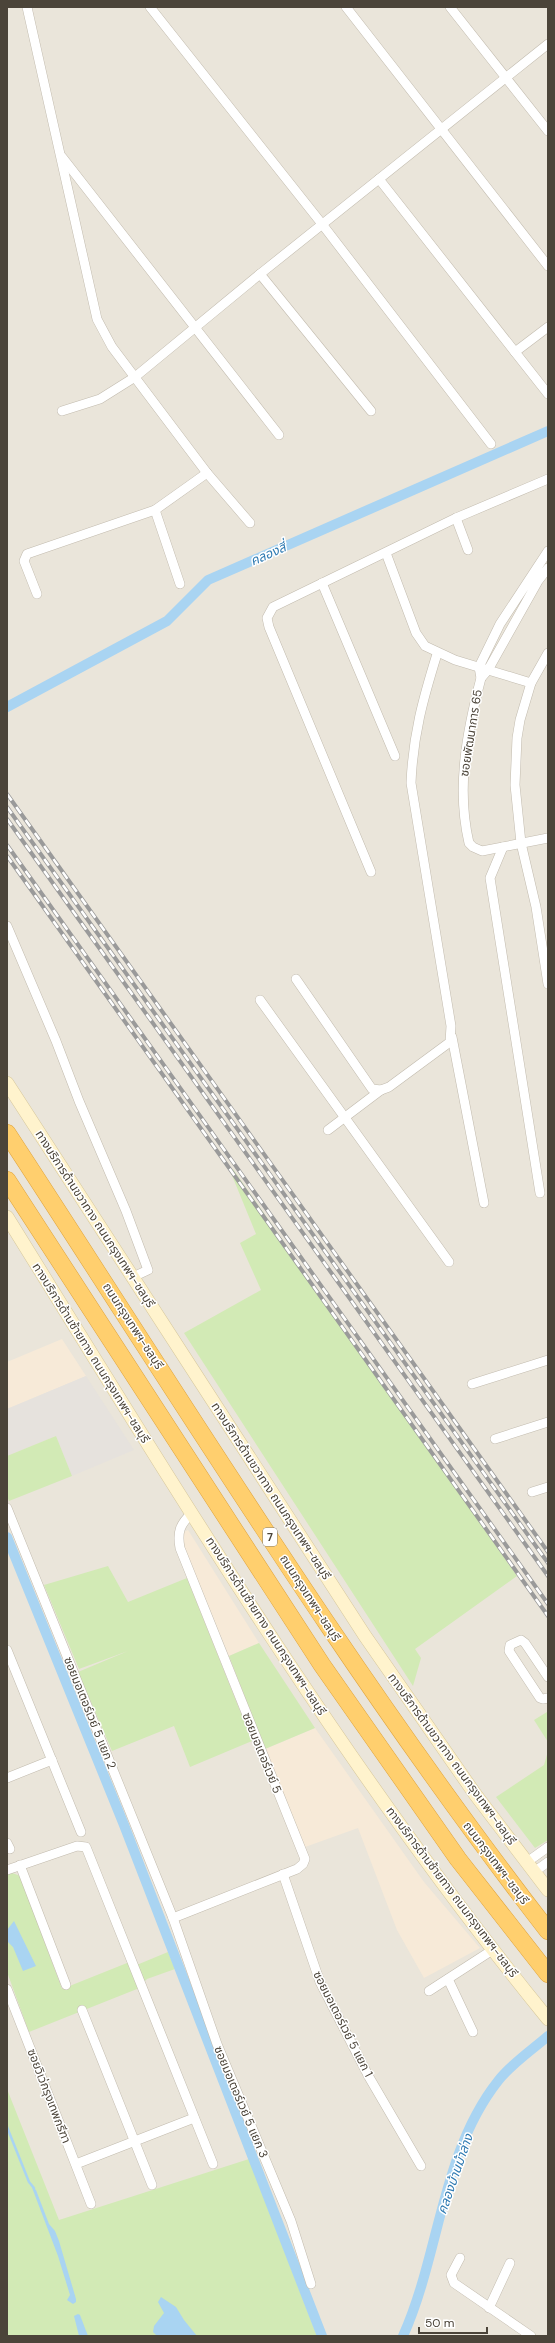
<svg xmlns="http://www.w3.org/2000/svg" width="555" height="2343" viewBox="0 0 555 2343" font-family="'DM Sans','Noto Sans Thai',sans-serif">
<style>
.residential{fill:#eae5da}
.commercial{fill:#f7ead8}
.industrial{fill:#e6e2dd}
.green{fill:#d2eab5}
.water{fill:#a9d4f2}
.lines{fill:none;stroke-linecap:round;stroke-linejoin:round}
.stream{stroke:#a9d4f2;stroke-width:2.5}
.canal{stroke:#a9d4f2;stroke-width:10}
.street-casing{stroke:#c2bbae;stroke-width:10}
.secondary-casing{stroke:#d6c79b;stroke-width:14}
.highway-casing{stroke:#e0a43c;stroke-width:18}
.street{stroke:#fff;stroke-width:9}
.secondary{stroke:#fff3cd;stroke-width:13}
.highway{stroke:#ffcf6e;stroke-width:17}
.rail-casing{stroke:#9a9a9a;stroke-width:4}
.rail{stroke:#fff;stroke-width:2.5;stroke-dasharray:8;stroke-linecap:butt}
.labels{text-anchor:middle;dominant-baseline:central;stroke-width:3;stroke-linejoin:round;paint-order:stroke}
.shield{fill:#fff;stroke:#817c74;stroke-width:1}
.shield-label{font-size:11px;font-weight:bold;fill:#4b4439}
.street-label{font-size:12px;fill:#4b4439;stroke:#fff}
.water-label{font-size:13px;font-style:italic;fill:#2e7ab2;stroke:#fff}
</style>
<rect width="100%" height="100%" fill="#f6f3ec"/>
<rect class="residential" x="7" y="7" width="541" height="2329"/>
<g class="commercial">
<path d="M62 1339 86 1376 7 1409V1362Z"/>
<path d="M188 1530 259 1643 229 1656 182 1542 184 1532Z"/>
<path d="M315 1728 424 1882 480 1948 424 1978 397 1930 358 1828 305 1847 265 1749Z"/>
</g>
<path class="industrial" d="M86 1376 134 1450 72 1476 56 1436 7 1456V1409Z"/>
<g class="green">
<path d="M233 1169 517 1576 415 1649 421 1658 413 1686 184 1333 261 1290 240 1243 256 1234 231 1173Z"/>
<path d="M56 1436 72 1476 9 1501 7 1496V1456Z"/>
<path d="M108 1566 128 1602 187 1578 252 1741 190 1767 174 1726 112 1751 78 1672 128 1651 79 1669 44 1585Z"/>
<path d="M259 1643 315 1728 265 1749 229 1656Z"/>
<path d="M547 1712 548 1714V1742L534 1720Z"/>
<path d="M548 1751V1840L535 1848 496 1797 544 1765Z"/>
<path d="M10 1872 20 1876 62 1989 127 1963 139 1964 168 1952 175 1969 147 1979 137 1989 29 2032 7 1972V1874Z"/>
<path d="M7 2089 59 2220 249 2159 317 2336H7Z"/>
</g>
<g class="water">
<path d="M14 1921 36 1966 23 1971 13 1947 7 1941V1930Z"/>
<path d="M31 2185 36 2190 49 2224 55 2231 59 2241 76 2299V2302L73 2304 67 2300 70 2295 58 2256Z"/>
<path d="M161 2297 176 2307 184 2320 197 2336H157L153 2332 154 2326 164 2313 158 2302Z"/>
<path d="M78 2314 80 2315 88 2336H79L74 2316Z"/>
</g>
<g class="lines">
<path class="stream" d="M7 2127 29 2182 34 2188"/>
<g class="canal">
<path d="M7 707 167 621 208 580 548 431"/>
<path d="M7 1537 124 1825 322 2336"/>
<path d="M403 2336C440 2254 441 2153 498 2081 511 2064 532 2050 548 2036"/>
</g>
<g class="street-casing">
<g id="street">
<path d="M27 7 97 319 112 347 207 473 250 523"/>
<path d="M150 7 322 224 491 444"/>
<path d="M346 7 548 266"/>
<path d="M450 7 548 131"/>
<path d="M62 157 279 435"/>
<path d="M379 179 548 394"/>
<path d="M260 274 371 411"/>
<path d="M515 352 548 327"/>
<path d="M62 411 100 399 135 377 260 274 548 44"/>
<path d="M155 510 180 584"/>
<path d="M456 518 468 550"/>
<path d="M548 551 500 624 479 667 481 678 488 670 538 581 548 568"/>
<path d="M386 553 416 633 425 646 455 660 531 683"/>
<path d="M322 583 395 756"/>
<path d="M37 594 24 561 27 554 155 510 207 473"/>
<path d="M548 653 531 683 520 720 517 738 515 785 521 843 536 907 548 984"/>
<path d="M481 678C467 731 456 788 469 843L473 847 482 851 548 838"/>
<path d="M503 847 490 878 540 1193"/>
<path d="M371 872 269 627 267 618 273 607 456 518 548 479"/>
<path d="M7 926 56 1041 79 1101 126 1211 148 1270 133 1277"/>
<path d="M296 979 372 1089 381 1090 389 1087 450 1042 451 1026 411 783C413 735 423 699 437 654"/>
<path d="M260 1000 449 1262"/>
<path d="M452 1037 484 1203"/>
<path d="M328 1130 381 1090"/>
<path d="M472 1384 548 1360"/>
<path d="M495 1439 548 1422"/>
<path d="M532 1492 548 1487"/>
<path d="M7 1508 173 1918 217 2044 291 2221 311 2284"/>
<path d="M7 1650 81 1832"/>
<path d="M548 1677 525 1643 521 1640 510 1645 509 1651 540 1698 543 1699 548 1698"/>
<path d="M7 1778 52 1760"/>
<path d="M7 1843 10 1849"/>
<path d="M527 1862 548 1847"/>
<path d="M20 1865 66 1985"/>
<path d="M7 1870 77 1846 86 1847 213 2164"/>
<path d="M534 1872 548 1862"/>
<path d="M283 1874 320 1982 369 2077 421 2166"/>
<path d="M173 1918 297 1869 303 1864 305 1859 180 1548C177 1532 180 1524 192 1513"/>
<path d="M448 1979 473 2032"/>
<path d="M7 1989 91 2204"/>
<path d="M429 1991 494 1949"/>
<path d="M82 2010 152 2185"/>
<path d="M76 2164 194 2118"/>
<path d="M460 2258 451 2275 454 2283 531 2336"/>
<path d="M489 2308 510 2263"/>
</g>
</g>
<g class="secondary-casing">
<g id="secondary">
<path d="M7 1083 365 1636 475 1794 548 1890"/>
<path d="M7 1217C177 1491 344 1769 548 2019"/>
</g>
</g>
<g class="highway-casing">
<g id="highway">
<path d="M7 1133C183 1402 351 1677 548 1931"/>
<path d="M7 1180 322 1665 458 1859 548 1974"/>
</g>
</g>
<use href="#street" class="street"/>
<use href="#secondary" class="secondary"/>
<use href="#highway" class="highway"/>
<g class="rail-casing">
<g id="rail">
<path d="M7 794 548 1552"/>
<path d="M7 807 548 1563"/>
<path d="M7 819 548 1576"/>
<path d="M7 845 548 1604"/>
<path d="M7 856 548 1616"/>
</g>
</g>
<use href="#rail" class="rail"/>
</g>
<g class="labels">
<rect class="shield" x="263" y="1528" width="14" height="18" rx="3"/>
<g class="shield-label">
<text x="270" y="1537">7</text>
</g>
<g class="street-label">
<text transform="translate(471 733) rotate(-81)">ซอยพัฒนาการ 65</text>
<text transform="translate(95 1219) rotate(57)">ทางบริการด้านขวาทาง ถนนกรุงเทพฯ-ชลบุรี</text>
<text transform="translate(133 1326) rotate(57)">ถนนกรุงเทพฯ-ชลบุรี</text>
<text transform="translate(91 1353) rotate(58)">ทางบริการด้านซ้ายทาง ถนนกรุงเทพฯ-ชลบุรี</text>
<text transform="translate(271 1491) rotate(57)">ทางบริการด้านขวาทาง ถนนกรุงเทพฯ-ชลบุรี</text>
<text transform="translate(310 1598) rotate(57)">ถนนกรุงเทพฯ-ชลบุรี</text>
<text transform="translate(266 1626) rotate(57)">ทางบริการด้านซ้ายทาง ถนนกรุงเทพฯ-ชลบุรี</text>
<text transform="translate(90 1713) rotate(68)">ซอยมอเตอร์เวย์ 5 แยก 2</text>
<text transform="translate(262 1753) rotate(68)">ซอยมอเตอร์เวย์ 5</text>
<text transform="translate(452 1759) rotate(54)">ทางบริการด้านขวาทาง ถนนกรุงเทพฯ-ชลบุรี</text>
<text transform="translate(496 1863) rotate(53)">ถนนกรุงเทพฯ-ชลบุรี</text>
<text transform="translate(452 1892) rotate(53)">ทางบริการด้านซ้ายทาง ถนนกรุงเทพฯ-ชลบุรี</text>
<text transform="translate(343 2024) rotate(63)">ซอยมอเตอร์เวย์ 5 แยก 1</text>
<text transform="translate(49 2096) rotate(69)">ซอยวิเว่กรุงเทพกรีฑา</text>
<text transform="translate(241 2102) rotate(67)">ซอยมอเตอร์เวย์ 5 แยก 3</text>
</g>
<g class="water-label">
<text transform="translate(268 554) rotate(-24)">คลองสี่</text>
<text transform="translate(455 2174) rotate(-71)">คลองบ้านม้าล่าง</text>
</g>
</g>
<rect width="555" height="2343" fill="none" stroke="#4b4439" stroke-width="16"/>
<path d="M419 2327v6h68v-6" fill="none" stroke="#4b4439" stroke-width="2"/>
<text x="425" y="2327" font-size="12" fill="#4b4439" stroke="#ffffff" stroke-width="3" paint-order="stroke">50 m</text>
</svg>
